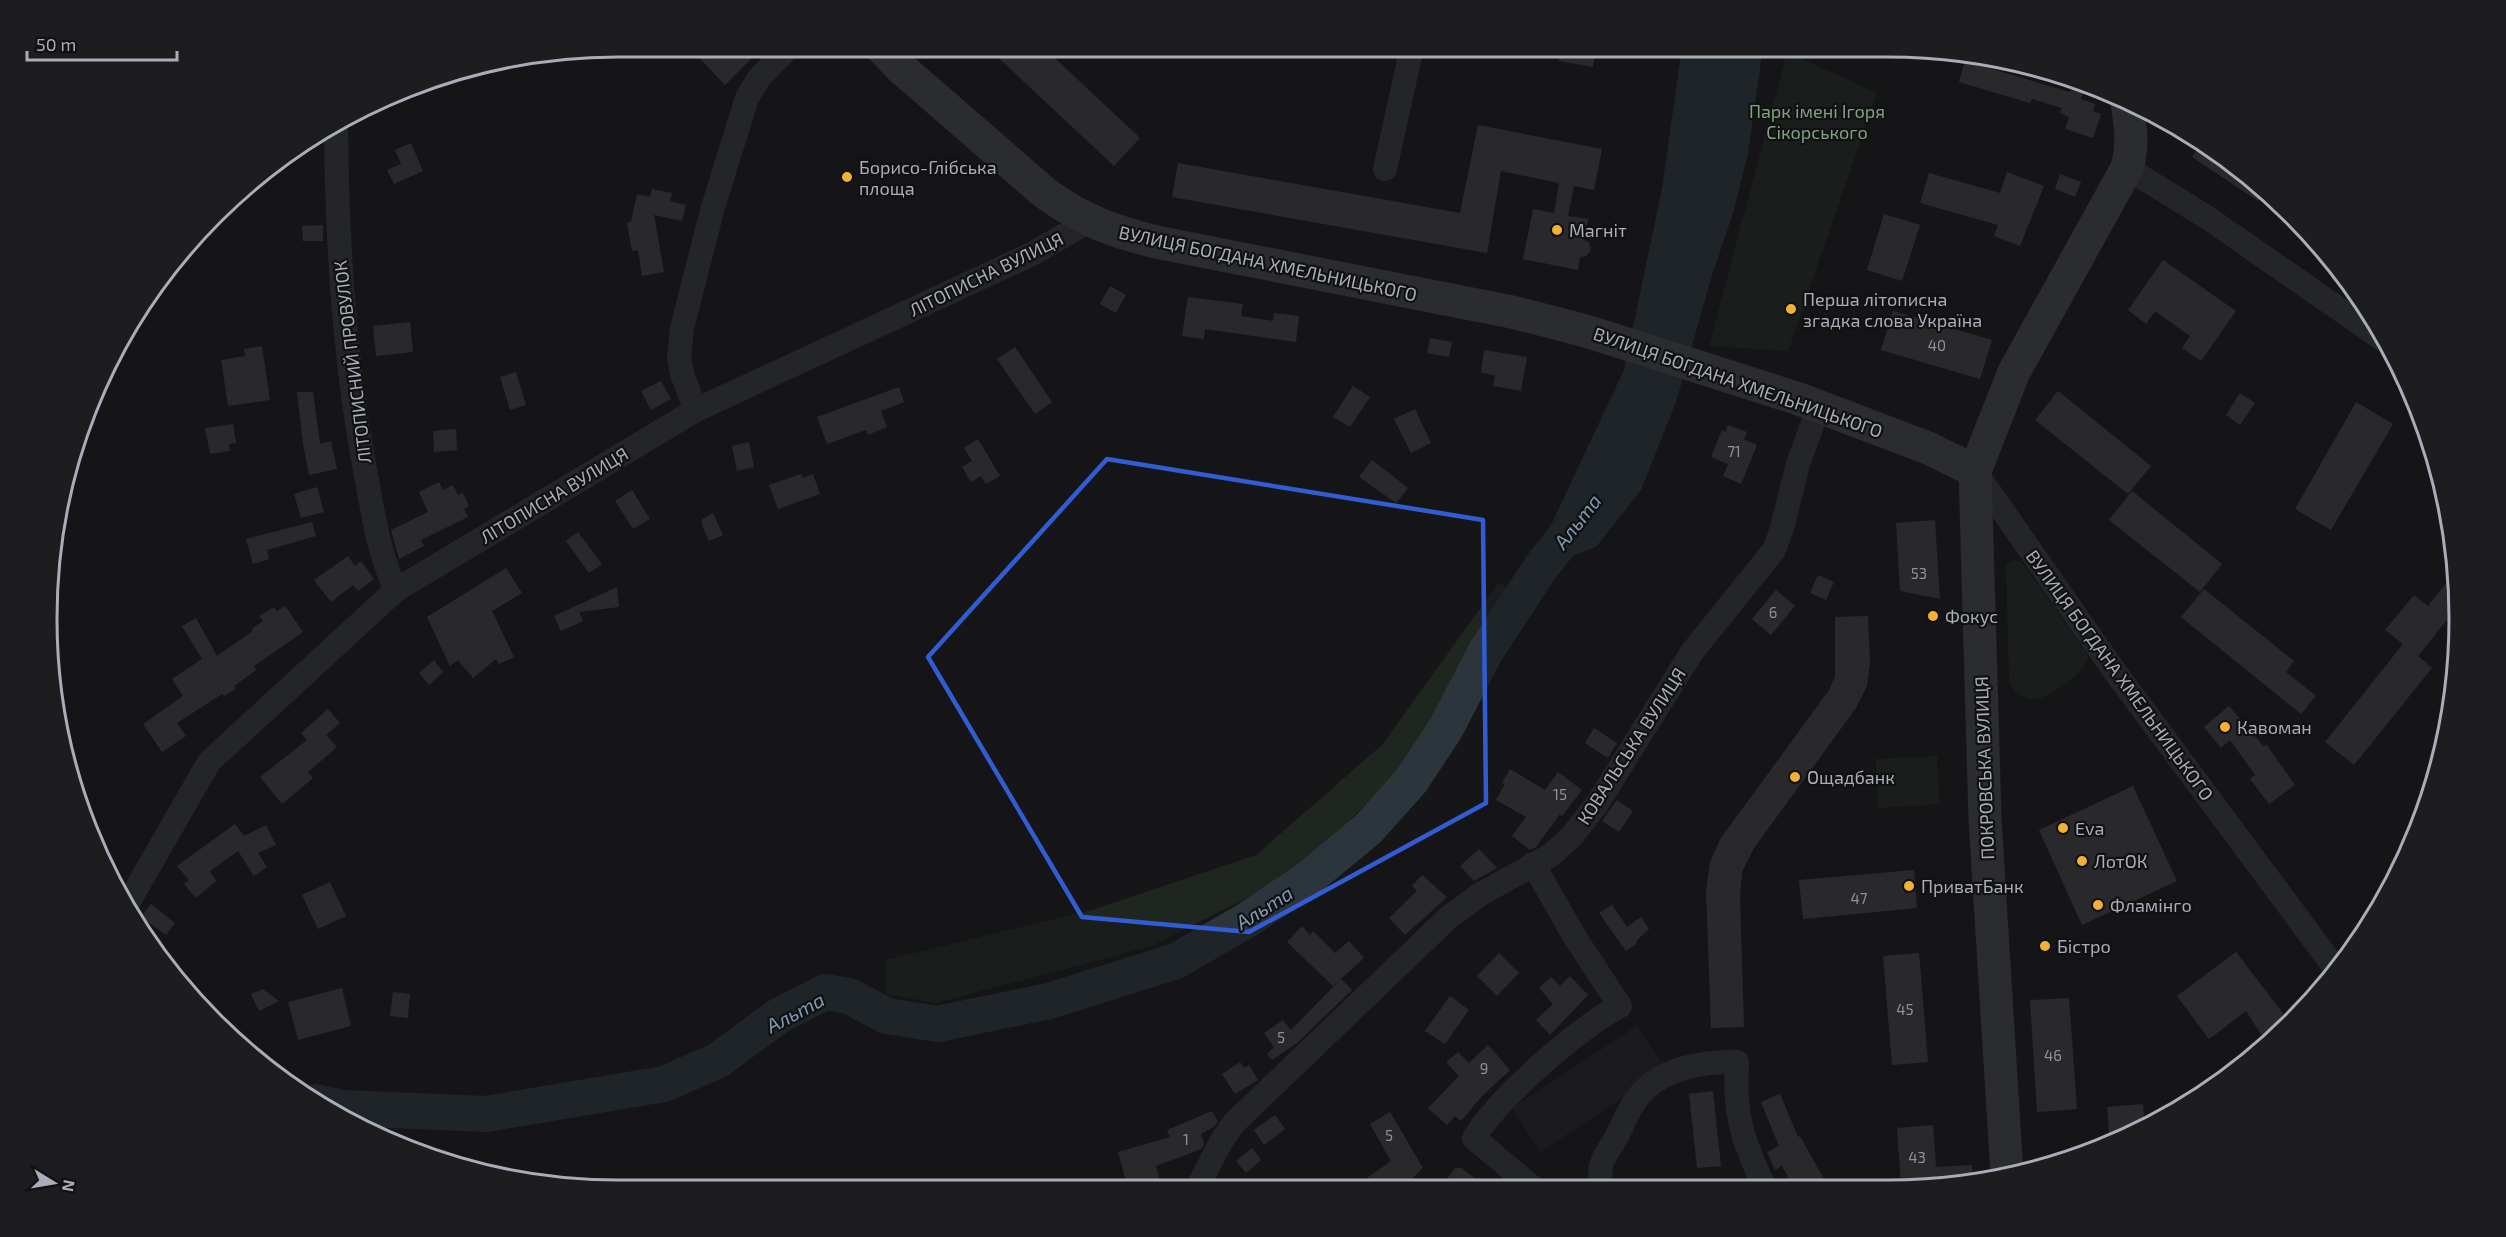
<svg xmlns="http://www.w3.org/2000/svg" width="2506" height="1237" viewBox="0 0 2506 1237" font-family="'Exo 2',sans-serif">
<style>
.built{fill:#222225}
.green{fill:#1e261f}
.water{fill:#2c353c}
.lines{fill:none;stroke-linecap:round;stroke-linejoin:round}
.river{stroke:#2c353c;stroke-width:36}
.building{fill:#404145}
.street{stroke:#37383d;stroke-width:24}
.secondary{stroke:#45474d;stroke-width:33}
.marked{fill:none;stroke:#325cd3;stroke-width:4.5;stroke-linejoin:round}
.poi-dot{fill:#f2b134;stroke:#111113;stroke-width:2}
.labels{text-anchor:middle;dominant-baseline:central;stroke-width:4.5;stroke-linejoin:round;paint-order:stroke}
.number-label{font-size:15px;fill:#8e929b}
.park-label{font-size:18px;fill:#7fa381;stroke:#111113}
.poi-label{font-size:18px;fill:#a8adb8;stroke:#111113;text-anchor:start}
.street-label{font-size:18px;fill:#a8adb8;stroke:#111113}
.water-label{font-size:20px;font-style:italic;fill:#7f9bb3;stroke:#111113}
.rim{fill:none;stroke:#a8adb8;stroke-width:3}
</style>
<rect width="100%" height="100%" fill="#161618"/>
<path class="built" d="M1637 1026 1666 1069 1540 1152 1512 1108Z"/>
<g class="green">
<path d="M1787 52 1877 93 1788 351 1709 346Z"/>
<path d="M2012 560 2020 561 2025 566 2088 655C2088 673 2050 696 2034 700L2018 695 2009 682 2006 565Z"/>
<path d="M1499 582 1513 592 1474 650 1413 757 1345 825 1268 887 1152 946 936 1003 886 994 885 960 1092 910 1256 855 1383 744Z"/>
<path d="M1937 756 1940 804 1878 808 1876 759Z"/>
<path d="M2373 910 2374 911 2360 934 2353 925Z"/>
</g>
<path class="water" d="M1682 47H1763L1748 153 1733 213 1712 275 1676 402 1641 490 1596 547 1541 567 1545 538 1624 370 1662 189Z"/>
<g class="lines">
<path class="river" d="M316 1102 342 1108 486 1114 664 1084 717 1061 777 1017 825 992 849 996 887 1016 938 1024 1049 1001 1176 961 1247 920 1305 881 1368 829 1411 781 1446 728 1486 651 1541 567 1572 528"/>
</g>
<g class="building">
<path d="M688 46H764L725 85Z"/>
<path d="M986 46H1042L1140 138 1114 166Z"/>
<path d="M1561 46H1596L1593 67 1559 61Z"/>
<path d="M1965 61 2069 92 2082 83 2086 84 2081 99 2095 104 2093 111 2101 114 2093 138 2065 129 2069 117 2060 113 2062 108 2032 99 2030 103 1959 82Z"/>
<path d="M1478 125 1602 149 1594 190 1574 186 1568 216 1588 219 1584 240 1589 242 1591 250 1586 256 1580 257 1578 270 1523 259 1533 209 1554 213 1559 183 1501 171 1487 253 1172 197 1178 163 1460 213Z"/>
<path d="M2203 142 2265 192 2258 201 2192 157Z"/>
<path d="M411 143 423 171 394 184 387 170 401 164 395 150Z"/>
<path d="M2007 172 2044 186 2020 246 1994 236 1998 225 1920 203 1929 173 2000 193Z"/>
<path d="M2060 174 2081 182 2075 197 2055 189Z"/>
<path d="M652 189 672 193 670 201 686 205 682 221 654 215 664 272 642 276 638 250 632 251 627 223 631 222 637 194 650 197Z"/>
<path d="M1884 214 1920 225 1902 281 1867 270Z"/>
<path d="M323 225V241H303L302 226Z"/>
<path d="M2163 260 2236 311 2201 361 2182 348 2190 336 2155 311 2146 324 2128 310Z"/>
<path d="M1110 286 1126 295 1116 313 1100 304Z"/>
<path d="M1188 297 1243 304 1241 316 1273 321 1274 313 1299 316 1296 342 1205 329 1204 339 1182 336Z"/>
<path d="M1893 311 1992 340 1980 379 1881 350Z"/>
<path d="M410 322 413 352 376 356 373 326Z"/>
<path d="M1430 338 1452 342 1449 357 1427 353Z"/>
<path d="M262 346 270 400 228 406 221 360 245 356 244 349Z"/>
<path d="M1015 347 1052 402 1035 414 997 359Z"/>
<path d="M1484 350 1527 357 1521 391 1493 386 1495 375 1481 373Z"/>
<path d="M516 372 526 405 510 410 500 377Z"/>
<path d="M661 381 671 399 651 410 641 391Z"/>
<path d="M1353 386 1370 397 1350 427 1333 417Z"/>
<path d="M899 387 904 402 881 411 887 427 868 435 866 430 827 444 817 417Z"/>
<path d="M2058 391 2151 466 2128 494 2035 420Z"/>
<path d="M297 392H313L320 444 331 441 337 469 309 475 303 444Z"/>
<path d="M2240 393 2255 403 2240 425 2226 415Z"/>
<path d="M2356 402 2393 424 2331 530 2295 509Z"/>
<path d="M1415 409 1431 443 1411 453 1394 419Z"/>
<path d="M233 424 236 443 229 444 230 451 210 454 205 428Z"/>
<path d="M1728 425 1747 432 1744 439 1757 445 1741 484 1723 476 1728 464 1711 457 1722 430 1725 432Z"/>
<path d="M456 429 457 450 434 452 433 431Z"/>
<path d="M978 439 1000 476 986 484 981 476 971 482 962 467 972 461 964 448Z"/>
<path d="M749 442 754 467 737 471 732 446Z"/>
<path d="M1372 460 1408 488 1396 503 1359 477Z"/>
<path d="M801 474 803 478 813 474 820 494 778 509 769 485Z"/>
<path d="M439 482 443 490 453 485 458 495 463 493 469 506 464 509 468 517 421 540 424 546 399 559 391 530 428 512 419 492Z"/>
<path d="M317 487 324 512 301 518 294 494Z"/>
<path d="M632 490 650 519 633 529 615 501Z"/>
<path d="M2132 491 2222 564 2200 592 2109 520Z"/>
<path d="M713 513 723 535 709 541 702 525V519Z"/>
<path d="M1935 520 1940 599 1900 591 1896 523Z"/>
<path d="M312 522 316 536 267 550 269 559 253 564 246 539Z"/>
<path d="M578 532 602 564 589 573 566 541Z"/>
<path d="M348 556 355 566 361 561 374 579 358 591 353 585 331 602 314 580Z"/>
<path d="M506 568 522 593 492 611 514 657 499 664 496 659 473 678 458 660 450 666 427 617Z"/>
<path d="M2455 572 2459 619 2458 630 2446 621 2418 656 2432 668 2354 765 2325 742 2403 644 2385 630 2414 595 2428 606Z"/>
<path d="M1818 575 1834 582 1826 600 1810 593Z"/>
<path d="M617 587 619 607 579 612 583 621 561 631 554 616Z"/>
<path d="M2204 589 2294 661 2286 672 2316 696 2301 714 2181 617Z"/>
<path d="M1776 590 1795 606 1771 635 1752 619Z"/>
<path d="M285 606 303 632 254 666 256 670 234 686 236 689 224 696 222 694 177 723 186 736 162 752 143 724 183 696 172 679 202 659 182 626 196 618 217 656 253 631 252 629 263 621 259 616 274 607 277 611Z"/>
<path d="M1868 616 1870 663 1867 686 1856 708 1754 848 1742 872 1740 898 1744 1027 1711 1028 1706 891 1710 862 1721 838 1829 690 1835 677V617Z"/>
<path d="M434 660 443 672 429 685 419 673Z"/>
<path d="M2229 706 2264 747 2266 744 2295 785 2269 804 2250 779 2255 775 2230 740 2221 748 2204 727Z"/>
<path d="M328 709 340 723 326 735 337 747 308 772 313 778 282 804 260 777 307 740 301 733Z"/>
<path d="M1594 728 1617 743 1608 758 1585 743Z"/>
<path d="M1510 769 1545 790 1558 772 1582 790 1562 816 1560 814 1536 847 1530 850 1512 836 1526 817 1496 800 1505 784 1502 783Z"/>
<path d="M2133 786 2177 881 2082 925 2039 830Z"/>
<path d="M1617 800 1633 811 1619 832 1602 821Z"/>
<path d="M235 824 244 836 266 825 276 845 258 853 267 867 254 876 238 851 210 871 216 881 196 898 184 884 189 880 177 866Z"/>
<path d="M1479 849 1497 868 1474 881 1460 866Z"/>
<path d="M1914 870 1917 908 1803 919 1799 880Z"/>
<path d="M1422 875 1447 897 1405 935 1389 918 1417 891 1412 886Z"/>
<path d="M330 882 346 916 318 929 302 895Z"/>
<path d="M151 904 175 923 166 935 141 917Z"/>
<path d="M1612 905 1627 927 1641 917 1649 929 1636 941 1637 943 1626 951 1599 913Z"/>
<path d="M1302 926 1310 935 1313 931 1335 953 1349 941 1364 958 1333 986 1287 942Z"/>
<path d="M2236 952 2288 1020 2266 1042 2246 1011 2209 1039 2177 996Z"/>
<path d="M1499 953 1519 973 1497 996 1477 976Z"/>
<path d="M1919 953 1928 1062 1892 1065 1883 956Z"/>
<path d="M1570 976 1588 995 1550 1035 1536 1020 1553 1004 1539 988 1551 977 1560 986Z"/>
<path d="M1341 979 1352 990 1297 1043 1272 1060 1267 1054 1274 1047 1264 1033 1283 1020 1291 1030Z"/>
<path d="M342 988 351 1026 298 1040 288 1002Z"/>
<path d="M263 989 279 1001 259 1011 251 994Z"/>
<path d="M393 992 410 994 408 1018 390 1016Z"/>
<path d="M1450 996 1469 1010 1445 1044 1425 1031Z"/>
<path d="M2069 998 2077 1109 2037 1112 2030 1000Z"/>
<path d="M1488 1045 1510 1070 1483 1095 1461 1121 1455 1116 1447 1125 1428 1108 1459 1076 1446 1062 1458 1052 1469 1063Z"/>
<path d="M1240 1062 1244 1068 1249 1065 1258 1080 1235 1094 1222 1074Z"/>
<path d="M1713 1091 1721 1166 1697 1168 1689 1094Z"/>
<path d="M1780 1094 1798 1137 1800 1136 1828 1186H1793L1782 1166 1775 1170 1767 1152 1779 1146 1761 1102Z"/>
<path d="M2143 1104 2145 1125 2110 1145 2107 1107Z"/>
<path d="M1212 1111 1218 1122 1213 1127 1201 1134 1204 1144 1201 1149 1156 1166 1161 1185 1148 1189H1128L1118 1152 1170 1137 1167 1130Z"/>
<path d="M1390 1112 1423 1168 1402 1188H1353L1391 1161 1370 1124Z"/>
<path d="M1275 1115 1285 1129 1264 1145 1254 1130Z"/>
<path d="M1933 1125 1936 1167 1972 1165 1973 1183 1962 1186H1901L1897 1128Z"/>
<path d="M1252 1148 1261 1160 1246 1173 1236 1161Z"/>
<path d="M1455 1168H1461L1487 1187H1441Z"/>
</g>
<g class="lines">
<g class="street">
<path d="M336 130C337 246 344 361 366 475 373 513 379 555 396 590"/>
<path d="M2127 168 2208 218 2385 341"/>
<path d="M1385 169 1412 47"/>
<path d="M696 410 682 374 679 358 682 328 713 207 747 98 759 78 789 47"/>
<path d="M1975 471 2113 669 2337 971"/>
<path d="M128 903 209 762 396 590 696 410 1032 254 1089 221"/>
<path d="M1532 1187 1474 1138C1498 1098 1578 1028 1620 1006L1576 939 1533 864"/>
<path d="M1601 1187C1598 1158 1604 1160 1617 1136 1624 1123 1629 1107 1639 1096 1661 1068 1704 1061 1737 1062 1733 1113 1743 1141 1764 1186"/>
<path d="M1197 1188 1222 1140 1234 1123 1448 918 1479 895 1551 855 1571 837 1597 804 1692 652 1774 550 1782 528 1798 464 1819 406"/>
</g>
<g class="secondary">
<path d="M881 47 901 68 1045 193C1082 220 1112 231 1156 242L1512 312 1586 331 1799 399 1928 448 1975 471"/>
<path d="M2007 1174 1985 819 1975 471 2014 372 2127 168C2134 144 2130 125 2127 101"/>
</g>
</g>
<path d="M0 0H2506V1237H0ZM1107 459 1483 520 1486 803 1249 932 1082 917 928 657Z" fill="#161618" fill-opacity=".55" fill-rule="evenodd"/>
<path class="marked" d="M1107 459 1483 520 1486 803 1249 932 1082 917 928 657Z"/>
<g class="poi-dot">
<circle cx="847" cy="177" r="6"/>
<circle cx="1557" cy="230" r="6"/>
<circle cx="1791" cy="309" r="6"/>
<circle cx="1933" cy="616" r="6"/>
<circle cx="2225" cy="727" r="6"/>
<circle cx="1795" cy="777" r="6"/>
<circle cx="2063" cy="828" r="6"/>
<circle cx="2082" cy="861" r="6"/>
<circle cx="1909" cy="886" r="6"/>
<circle cx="2098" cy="905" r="6"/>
<circle cx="2045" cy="946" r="6"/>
</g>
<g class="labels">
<g class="number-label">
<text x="1937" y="345">40</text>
<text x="1734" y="451">71</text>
<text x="1919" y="573">53</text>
<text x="1773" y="612">6</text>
<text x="1560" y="794">15</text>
<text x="1859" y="898">47</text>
<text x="1905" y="1009">45</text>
<text x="1281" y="1037">5</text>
<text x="2053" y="1055">46</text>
<text x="1484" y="1068">9</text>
<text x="1389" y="1135">5</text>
<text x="1186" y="1139">1</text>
<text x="1917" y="1157">43</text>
</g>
<g class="park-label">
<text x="1817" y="111">Парк імені Ігоря<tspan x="1817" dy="21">Сікорського</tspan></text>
</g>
<g class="poi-label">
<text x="859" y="167">Борисо-Глібська<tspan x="859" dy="21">площа</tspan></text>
<text x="1569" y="230">Магніт</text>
<text x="1803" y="299">Перша літописна<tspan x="1803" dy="21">згадка слова Україна</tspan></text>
<text x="1945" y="616">Фокус</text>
<text x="2237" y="727">Кавоман</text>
<text x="1807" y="777">Ощадбанк</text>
<text x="2075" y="828">Eva</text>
<text x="2094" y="861">ЛотОК</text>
<text x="1921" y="886">ПриватБанк</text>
<text x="2110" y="905">Фламінго</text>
<text x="2057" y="946">Бістро</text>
</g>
<g class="street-label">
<text transform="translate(1268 263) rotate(12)">ВУЛИЦЯ БОГДАНА ХМЕЛЬНИЦЬКОГО</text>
<text transform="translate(986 274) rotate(-26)">ЛІТОПИСНА ВУЛИЦЯ</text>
<text transform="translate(352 362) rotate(-97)">ЛІТОПИСНИЙ ПРОВУЛОК</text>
<text transform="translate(1738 382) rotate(19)">ВУЛИЦЯ БОГДАНА ХМЕЛЬНИЦЬКОГО</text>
<text transform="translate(554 495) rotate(-31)">ЛІТОПИСНА ВУЛИЦЯ</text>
<text transform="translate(2120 675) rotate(54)">ВУЛИЦЯ БОГДАНА ХМЕЛЬНИЦЬКОГО</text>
<text transform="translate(1631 746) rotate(-57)">КОВАЛЬСЬКА ВУЛИЦЯ</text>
<text transform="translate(1984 768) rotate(-92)">ПОКРОВСЬКА ВУЛИЦЯ</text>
</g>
<g class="water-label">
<text transform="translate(1577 521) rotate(-52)">Альта</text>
<text transform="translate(1264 907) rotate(-32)">Альта</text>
<text transform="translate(795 1012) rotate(-28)">Альта</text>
</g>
</g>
<path d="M0 0H2506V1237H0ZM618 57H1888A561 561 0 0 1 2449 618V619A561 561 0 0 1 1888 1180H618A561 561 0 0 1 57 619V618A561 561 0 0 1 618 57Z" fill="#1d1d20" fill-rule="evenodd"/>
<path class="rim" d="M618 57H1888A561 561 0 0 1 2449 618V619A561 561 0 0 1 1888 1180H618A561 561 0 0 1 57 619V618A561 561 0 0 1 618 57Z"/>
<g transform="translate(54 1183) rotate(101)" stroke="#111113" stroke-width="4.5" paint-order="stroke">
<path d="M0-4.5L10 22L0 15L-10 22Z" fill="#a8adb8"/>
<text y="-9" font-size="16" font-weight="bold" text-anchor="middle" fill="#a8adb8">N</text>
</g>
<path d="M27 51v9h150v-9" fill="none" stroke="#a8adb8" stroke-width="3"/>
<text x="36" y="51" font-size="18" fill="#a8adb8" stroke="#111113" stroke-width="4.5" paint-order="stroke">50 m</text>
</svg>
